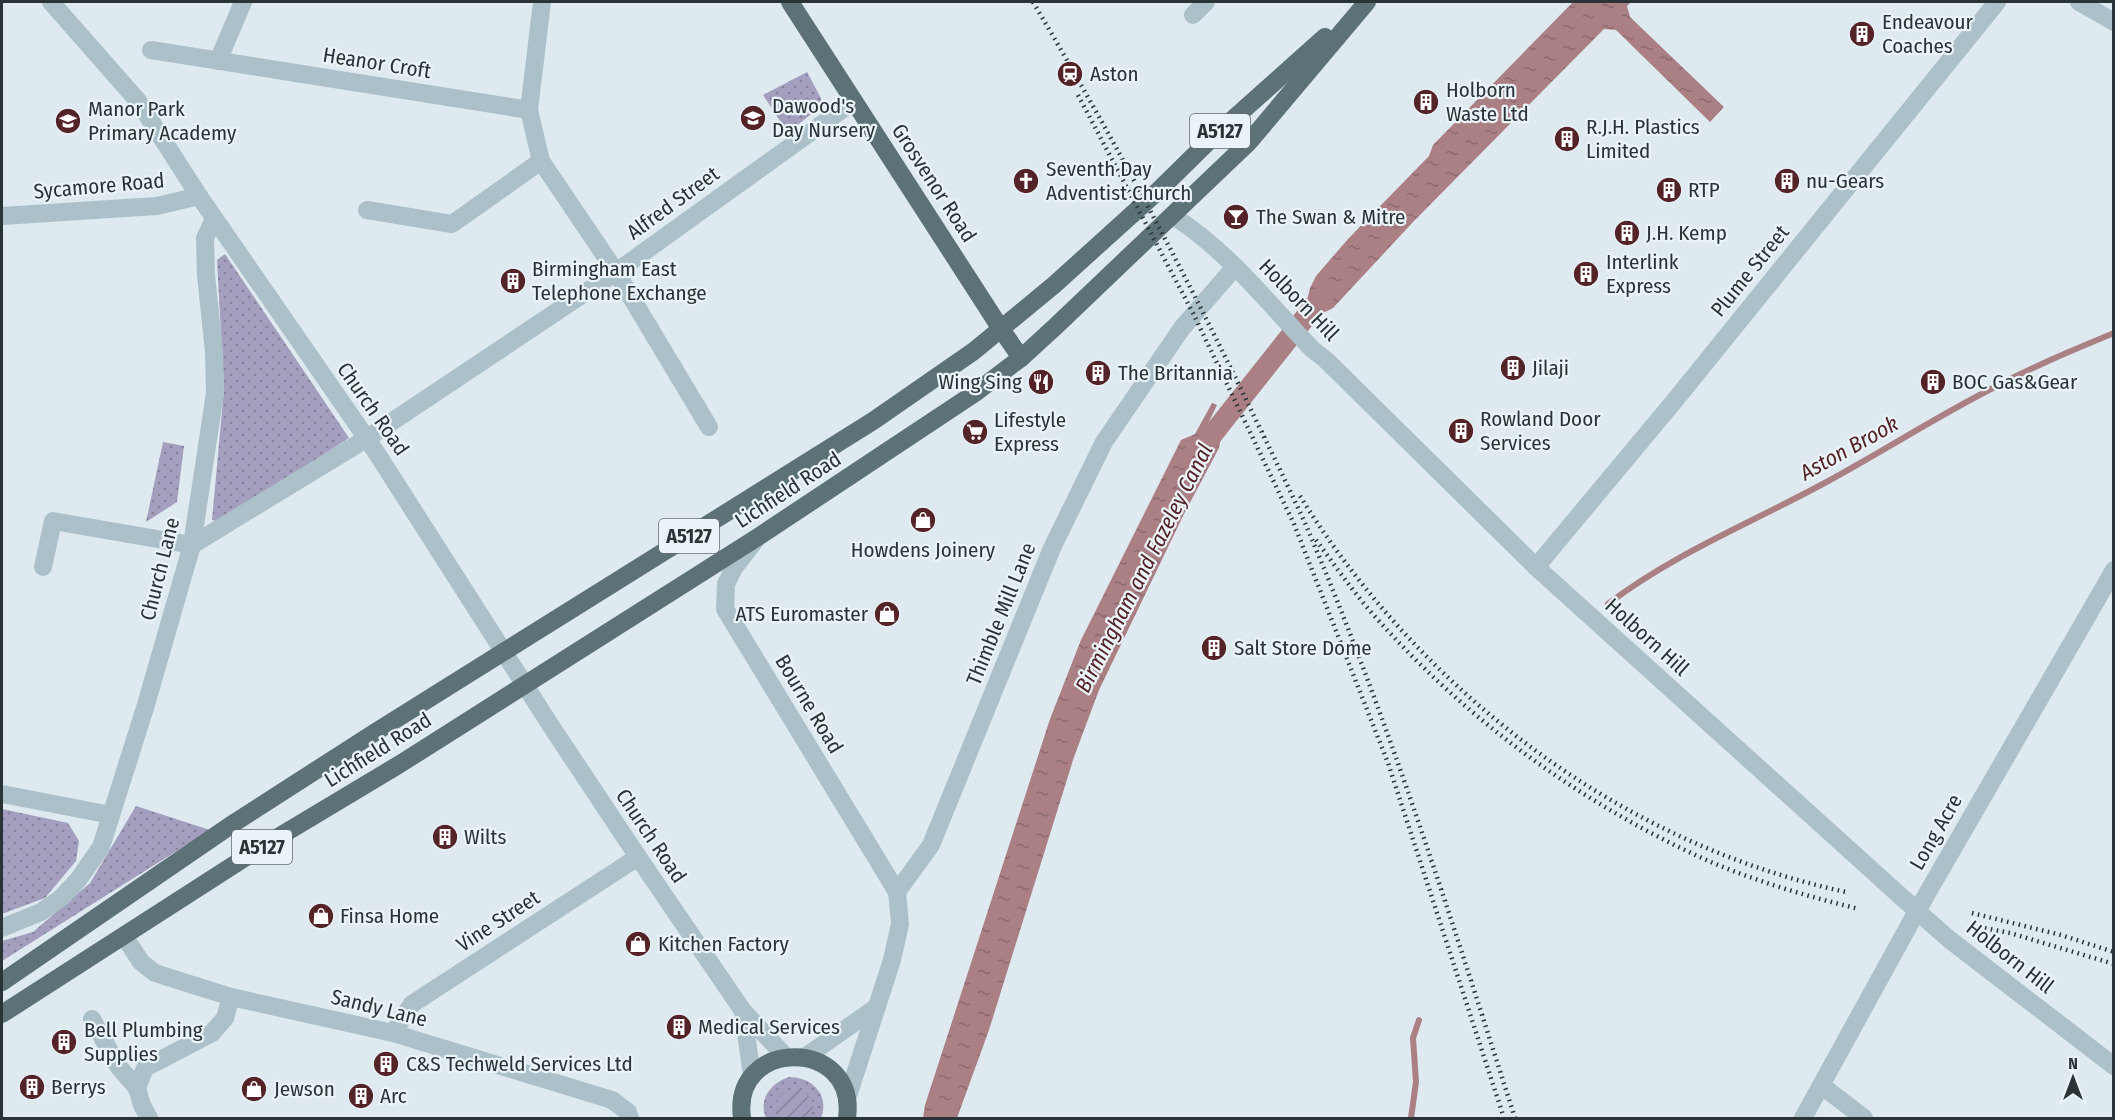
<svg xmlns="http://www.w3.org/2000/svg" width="2115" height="1120" viewBox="0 0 2115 1120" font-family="'Fira Sans Condensed',sans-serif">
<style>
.grass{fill:url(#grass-dots)}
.garden{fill:url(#garden-furrows)}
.water{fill:url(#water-ripples)}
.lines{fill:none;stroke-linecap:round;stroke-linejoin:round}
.stream{stroke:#ab8085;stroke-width:6}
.canal{stroke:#ab8085;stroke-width:21}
.minor{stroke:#abc0c8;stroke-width:18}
.major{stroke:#5c7277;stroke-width:18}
.rail{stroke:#2a3436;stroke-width:4.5;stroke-dasharray:1.5 4.5;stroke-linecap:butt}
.labels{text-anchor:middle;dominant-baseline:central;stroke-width:4.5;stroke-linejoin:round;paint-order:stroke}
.shield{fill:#eaf3f8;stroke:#646d70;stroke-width:1.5}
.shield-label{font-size:20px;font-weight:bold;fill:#2a3436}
.poi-label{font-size:21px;fill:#2a3436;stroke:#eaf3f8;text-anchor:start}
.street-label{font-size:21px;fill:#2a3436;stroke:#eaf3f8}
.water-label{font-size:22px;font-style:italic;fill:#542328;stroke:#eaf3f8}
</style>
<defs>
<pattern id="grass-dots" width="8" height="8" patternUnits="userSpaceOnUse" patternTransform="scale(1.5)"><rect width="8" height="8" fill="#a49fbe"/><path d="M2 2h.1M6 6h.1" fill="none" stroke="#86829b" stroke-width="1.8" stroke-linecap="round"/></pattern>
<pattern id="garden-furrows" width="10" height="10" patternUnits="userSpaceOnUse" patternTransform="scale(1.5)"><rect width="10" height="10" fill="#a49fbe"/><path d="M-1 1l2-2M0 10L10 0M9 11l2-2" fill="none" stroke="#86829b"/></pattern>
<pattern id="water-ripples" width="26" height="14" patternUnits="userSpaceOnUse" patternTransform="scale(1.5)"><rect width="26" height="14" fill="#ab8085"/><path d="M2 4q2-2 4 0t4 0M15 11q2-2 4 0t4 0" fill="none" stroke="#8b6a6e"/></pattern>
</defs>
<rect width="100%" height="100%" fill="#deeaf0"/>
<g class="grass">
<path d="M807 72 821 98V106L788 133 763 95Z"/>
<path d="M225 254 349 438 221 522 212 520 224 389 217 260Z"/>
<path d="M163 442 184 446 177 502 146 522Z"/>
<path d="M136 806 210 830 2 961V941L33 932 90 883Z"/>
<path d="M2 809 68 823 79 841 76 861 45 898 2 914Z"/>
<path d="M789 1077C812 1077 830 1095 821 1118H766C758 1099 771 1083 789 1077Z"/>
</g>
<path class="garden" d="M796 1088C810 1093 818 1105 809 1118H779C771 1103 779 1090 796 1088Z"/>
<g class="water">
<path d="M1573 2H1631L1627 6 1630 17 1724 107 1710 122 1616 30 1604 29 1414 221 1333 308 1309 320 1304 314 1310 288 1316 276 1348 239 1429 156 1433 145Z"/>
<path d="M1212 403 1217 405 1206 428 1225 418 1219 448 1184 514 1099 690 1074 757 989 1030 957 1118H923L925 1105 1050 719 1081 640 1181 440 1195 434Z"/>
</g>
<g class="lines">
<g class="stream">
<path d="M1608 604C1672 555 1748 524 1819 486 1877 455 1934 418 1993 388 2032 367 2073 350 2114 333"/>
<path d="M1411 1118 1416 1082 1413 1038 1419 1020"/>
</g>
<path class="canal" d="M1208 440 1323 295"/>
<g class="minor">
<path d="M51 2 138 101 199 196 376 452 551 726 638 857 743 1011 786 1057"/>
<path d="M542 2 529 110 541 161 616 272 709 427"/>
<path d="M2079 2 2114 22"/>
<path d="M1193 15 1206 2"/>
<path d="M151 50 529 110"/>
<path d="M218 61 243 2"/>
<path d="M367 210 452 224 541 161"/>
<path d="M2 216 157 206 199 196"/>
<path d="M1173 216C1227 250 1268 303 1312 349L1326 360 1536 567 1917 911 1950 940 2114 1066"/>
<path d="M757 538 734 568 726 584 725 609 897 892"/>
<path d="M43 567 53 521 192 545 366 439 616 272 854 101"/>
<path d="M1536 567 1676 399 1997 2"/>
<path d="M2 794 111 815"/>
<path d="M2 928 41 912 61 898 78 880 101 847 145 708 192 545 215 393 214 352 206 275 205 238 214 219"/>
<path d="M124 936 141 962 155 973 231 997 393 1033 612 1100 628 1112 630 1118"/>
<path d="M743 1011 752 1076"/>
<path d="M92 1019 118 1066 137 1088 142 1105 149 1118"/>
<path d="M393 1033 412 1004 638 857"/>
<path d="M805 1057 877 1007"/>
<path d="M1822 1086 1864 1118"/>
<path d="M137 1088 145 1068 212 1033 225 1018 231 997"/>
<path d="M847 1099 892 960 900 924 897 892 931 845 1052 548 1104 442 1182 328 1235 267"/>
<path d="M1803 1118 1917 911 2114 570"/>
</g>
<g class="major">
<path d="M790 2 1001 329 1021 358"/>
<path d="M2 982 234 823 374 733 873 421 974 351 1054 285 1158 191 1213 137 1325 37"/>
<path d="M2 1014 260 848 400 764 758 537 975 393 1021 358 1056 326 1249 142 1367 2"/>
<path d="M742 1118C731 1037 858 1037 847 1118"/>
</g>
<g class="rail">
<path d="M1033 2C1107 127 1175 254 1239 385 1261 431 1284 477 1305 523 1388 717 1451 918 1515 1118"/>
<path d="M1078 95 1193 313 1294 524 1388 763 1504 1118"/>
<path d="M1300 496C1421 691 1620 844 1846 892"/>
<path d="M1316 540C1334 564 1351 589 1371 612 1460 714 1569 795 1691 853 1744 878 1802 895 1859 909"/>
<path d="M1972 913 2061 935 2114 952"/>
<path d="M1979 927 2010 933 2114 964"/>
</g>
</g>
<defs>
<g id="building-disc" transform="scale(1.35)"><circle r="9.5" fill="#542328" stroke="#eaf3f8"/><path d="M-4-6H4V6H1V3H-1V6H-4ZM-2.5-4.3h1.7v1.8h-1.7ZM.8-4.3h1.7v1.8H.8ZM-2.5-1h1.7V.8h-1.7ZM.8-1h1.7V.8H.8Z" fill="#fff"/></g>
<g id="station-disc" transform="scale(1.35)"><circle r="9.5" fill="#542328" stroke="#eaf3f8"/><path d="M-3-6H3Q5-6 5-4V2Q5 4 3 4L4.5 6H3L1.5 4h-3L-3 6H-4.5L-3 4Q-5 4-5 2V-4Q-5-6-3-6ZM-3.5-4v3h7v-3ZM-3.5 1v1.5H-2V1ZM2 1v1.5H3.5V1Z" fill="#fff"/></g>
<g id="school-disc" transform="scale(1.35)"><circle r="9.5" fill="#542328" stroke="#eaf3f8"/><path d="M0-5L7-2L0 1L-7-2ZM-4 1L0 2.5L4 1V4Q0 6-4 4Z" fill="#fff"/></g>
<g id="church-disc" transform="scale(1.35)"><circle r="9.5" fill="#542328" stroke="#eaf3f8"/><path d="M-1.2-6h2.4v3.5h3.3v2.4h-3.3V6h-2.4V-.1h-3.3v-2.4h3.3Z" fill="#fff"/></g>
<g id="bar-disc" transform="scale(1.35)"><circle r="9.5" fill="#542328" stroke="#eaf3f8"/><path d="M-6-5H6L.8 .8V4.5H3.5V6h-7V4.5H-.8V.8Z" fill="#fff"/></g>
<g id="restaurant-disc" transform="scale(1.35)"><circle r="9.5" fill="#542328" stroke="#eaf3f8"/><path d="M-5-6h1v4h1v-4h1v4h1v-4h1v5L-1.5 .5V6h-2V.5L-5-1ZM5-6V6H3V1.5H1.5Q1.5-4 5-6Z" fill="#fff"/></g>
<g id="supermarket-disc" transform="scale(1.35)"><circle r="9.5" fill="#542328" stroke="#eaf3f8"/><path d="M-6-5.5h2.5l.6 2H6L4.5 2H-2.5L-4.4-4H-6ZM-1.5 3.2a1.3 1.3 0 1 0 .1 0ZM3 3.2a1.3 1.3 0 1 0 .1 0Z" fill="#fff"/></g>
<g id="shop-disc" transform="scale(1.35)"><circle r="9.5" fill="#542328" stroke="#eaf3f8"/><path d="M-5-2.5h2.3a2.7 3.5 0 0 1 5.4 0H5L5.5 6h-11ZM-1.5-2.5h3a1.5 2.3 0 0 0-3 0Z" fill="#fff"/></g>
</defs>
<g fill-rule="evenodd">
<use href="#building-disc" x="1862" y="34"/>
<use href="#station-disc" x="1070" y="74"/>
<use href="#building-disc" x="1426" y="102"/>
<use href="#school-disc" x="753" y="118"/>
<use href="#school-disc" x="68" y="121"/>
<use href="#building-disc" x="1567" y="139"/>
<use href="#church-disc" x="1026" y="181"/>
<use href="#building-disc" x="1787" y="181"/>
<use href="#building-disc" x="1669" y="190"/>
<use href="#bar-disc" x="1236" y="217"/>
<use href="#building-disc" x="1627" y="233"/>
<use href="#building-disc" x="1586" y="274"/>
<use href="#building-disc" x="513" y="281"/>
<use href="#building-disc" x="1513" y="368"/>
<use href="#building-disc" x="1098" y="373"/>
<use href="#restaurant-disc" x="1041" y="382"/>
<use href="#building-disc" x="1933" y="382"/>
<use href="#building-disc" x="1461" y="431"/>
<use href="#supermarket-disc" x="975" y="432"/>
<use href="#shop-disc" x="923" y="520"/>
<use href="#shop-disc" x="887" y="614"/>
<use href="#building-disc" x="1214" y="648"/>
<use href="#building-disc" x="445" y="837"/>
<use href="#shop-disc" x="321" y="916"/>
<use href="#shop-disc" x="638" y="944"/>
<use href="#building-disc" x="679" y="1027"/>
<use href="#building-disc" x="64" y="1042"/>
<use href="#building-disc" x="386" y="1064"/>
<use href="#building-disc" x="32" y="1087"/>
<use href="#shop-disc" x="254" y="1089"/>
<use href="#building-disc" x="361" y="1096"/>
</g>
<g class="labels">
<g class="shield">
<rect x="1190" y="114" width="60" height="34" rx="4.5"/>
<rect x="659" y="519" width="60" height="34" rx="4.5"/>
<rect x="232" y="830" width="60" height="34" rx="4.5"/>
</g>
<g class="shield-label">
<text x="1220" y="131">A5127</text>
<text x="689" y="536">A5127</text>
<text x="262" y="847">A5127</text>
</g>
<g class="poi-label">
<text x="1882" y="22">Endeavour<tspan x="1882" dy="24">Coaches</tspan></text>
<text x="1090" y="74">Aston</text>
<text x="1446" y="90">Holborn<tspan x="1446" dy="24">Waste Ltd</tspan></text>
<text x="772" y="106">Dawood's<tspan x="772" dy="24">Day Nursery</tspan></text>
<text x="88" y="109">Manor Park<tspan x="88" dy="24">Primary Academy</tspan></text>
<text x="1586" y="127">R.J.H. Plastics<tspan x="1586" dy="24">Limited</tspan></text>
<text x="1046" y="169">Seventh Day<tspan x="1046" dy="24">Adventist Church</tspan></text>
<text x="1806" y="181">nu-Gears</text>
<text x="1688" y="190">RTP</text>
<text x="1256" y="217">The Swan &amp; Mitre</text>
<text x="1646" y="233">J.H. Kemp</text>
<text x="1606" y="262">Interlink<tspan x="1606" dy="24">Express</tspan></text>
<text x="532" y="269">Birmingham East<tspan x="532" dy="24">Telephone Exchange</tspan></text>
<text x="1532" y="368">Jilaji</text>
<text x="1118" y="373">The Britannia</text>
<text x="1022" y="382" text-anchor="end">Wing Sing</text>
<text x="1952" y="382">BOC Gas&amp;Gear</text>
<text x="1480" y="419">Rowland Door<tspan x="1480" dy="24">Services</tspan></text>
<text x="994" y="420">Lifestyle<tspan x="994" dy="24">Express</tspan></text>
<text x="923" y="550" text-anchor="middle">Howdens Joinery</text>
<text x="868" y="614" text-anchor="end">ATS Euromaster</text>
<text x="1234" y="648">Salt Store Dome</text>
<text x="464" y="837">Wilts</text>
<text x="340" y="916">Finsa Home</text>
<text x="658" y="944">Kitchen Factory</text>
<text x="698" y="1027">Medical Services</text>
<text x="84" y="1030">Bell Plumbing<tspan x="84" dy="24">Supplies</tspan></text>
<text x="406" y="1064">C&amp;S Techweld Services Ltd</text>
<text x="51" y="1087">Berrys</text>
<text x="274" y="1089">Jewson</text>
<text x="380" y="1096">Arc</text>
</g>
<g class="street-label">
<text transform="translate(377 63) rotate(9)">Heanor Croft</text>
<text transform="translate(934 183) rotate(57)">Grosvenor Road</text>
<text transform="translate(99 186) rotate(-5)">Sycamore Road</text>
<text transform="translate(673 203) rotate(-36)">Alfred Street</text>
<text transform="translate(1750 271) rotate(-51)">Plume Street</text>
<text transform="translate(1299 300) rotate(46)">Holborn Hill</text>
<text transform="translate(373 409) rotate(55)">Church Road</text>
<text transform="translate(788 490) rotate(-33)">Lichfield Road</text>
<text transform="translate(160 569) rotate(-76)">Church Lane</text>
<text transform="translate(1001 614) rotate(-68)">Thimble Mill Lane</text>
<text transform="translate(1647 637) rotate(42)">Holborn Hill</text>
<text transform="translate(809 704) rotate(59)">Bourne Road</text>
<text transform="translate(378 750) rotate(-32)">Lichfield Road</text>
<text transform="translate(1936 832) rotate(-60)">Long Acre</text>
<text transform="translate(651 836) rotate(56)">Church Road</text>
<text transform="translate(498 921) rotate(-33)">Vine Street</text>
<text transform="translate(2010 957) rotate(38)">Holborn Hill</text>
<text transform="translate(379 1008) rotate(14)">Sandy Lane</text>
</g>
<g class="water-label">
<text transform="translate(1849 448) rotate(-29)">Aston Brook</text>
<text transform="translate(1144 568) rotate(-63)">Birmingham and Fazeley Canal</text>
</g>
</g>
<rect width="2115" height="1120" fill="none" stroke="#2a3436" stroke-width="6"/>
<g transform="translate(2073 1078)" stroke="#eaf3f8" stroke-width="4.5" paint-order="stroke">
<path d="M0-4.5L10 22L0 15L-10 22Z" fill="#2a3436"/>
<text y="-9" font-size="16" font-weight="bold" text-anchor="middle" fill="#2a3436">N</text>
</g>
</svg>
